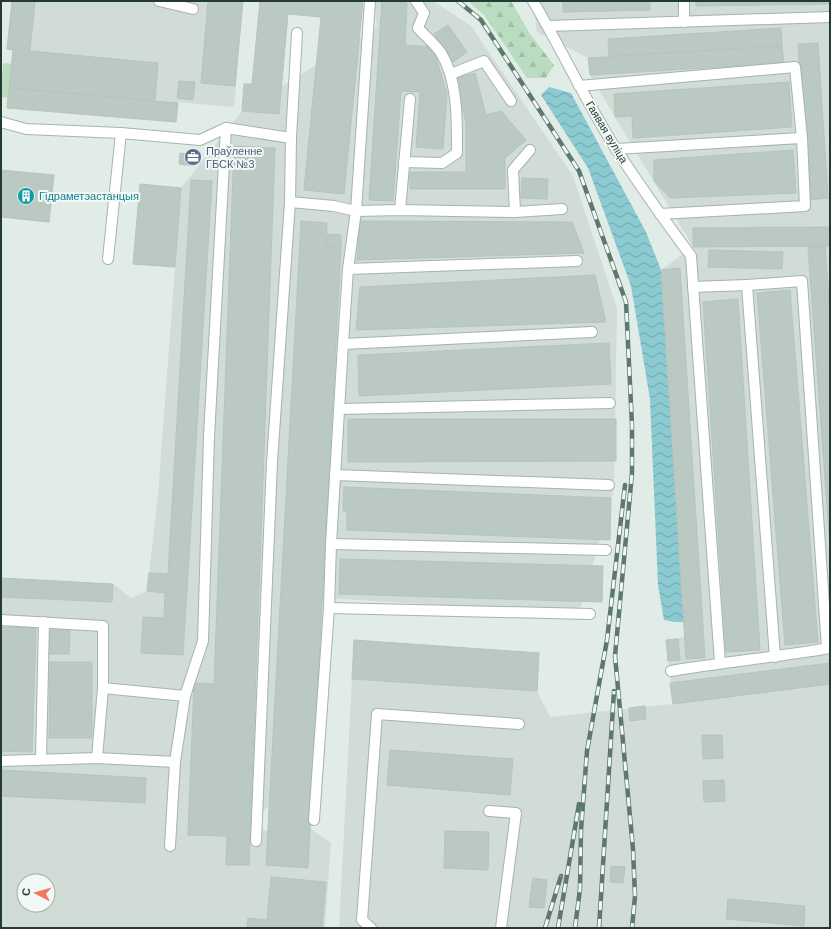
<svg xmlns="http://www.w3.org/2000/svg" width="831" height="929" viewBox="0 0 831 929" font-family="'DM Sans',sans-serif">
<style>
.built{fill:#d0dcd5;fill-rule:evenodd}
.grass{fill:#baddc2}
.forest{fill:url(#forest-firs)}
.water{fill:url(#water-waves)}
.building{fill:#bac9c2;stroke:#b4c5bd}
.lines{fill:none;stroke-linecap:round;stroke-linejoin:round}
.service-casing{stroke:#a4b4ae;stroke-width:12}
.service{stroke:#fff;stroke-width:10}
.rail-casing{stroke:#5c786f;stroke-width:4.5}
.rail{stroke:#f2f8f5;stroke-width:3;stroke-dasharray:9;stroke-linecap:butt}
.labels{text-anchor:middle;dominant-baseline:central;stroke-width:4;stroke-linejoin:round;paint-order:stroke}
.street-label{font-size:11px;fill:#223c34;stroke:#f2f8f5}
.service-label{font-size:11px;fill:#4e5e75;stroke:#f2f8f5;text-anchor:start}
.culture-label{font-size:11px;fill:#0d838f;stroke:#f2f8f5;text-anchor:start}
</style>
<defs>
<pattern id="forest-firs" width="22" height="20" patternUnits="userSpaceOnUse"><rect width="22" height="20" fill="#baddc2"/><path d="M5 1l3.5 6h-7zM16 11l3.5 6h-7z" fill="#a0bfa7"/></pattern>
<pattern id="water-waves" width="16" height="10" patternUnits="userSpaceOnUse"><rect width="16" height="10" fill="#8acad0"/><path d="M0 5q4-4 8 0t8 0" fill="none" stroke="#70a5aa"/></pattern>
</defs>
<rect width="100%" height="100%" fill="#e1ece7"/>
<g class="built">
<path d="M12 1H243L234 107 9 88 13 50 7 49Z"/>
<path d="M374 1H433L471 26 573 176 617 309 614 490 579 613 322 598 319 777 227 832 311 829 331 843 325 928H1V578L113 584 131 598 147 591 158 495 181 188 242 111 377 27ZM24 881H48V905H24Z"/>
<path d="M533 1H830V928H339L354 640 539 653 537 691 550 717 673 704 666 640 685 637 661 270 693 247 590 75 588 58 537 32Z"/>
</g>
<path class="grass" d="M3 63 54 67 51 102 1 97Z"/>
<path class="forest" d="M468 1H511L530 34 554 65 546 78H527L484 15Z"/>
<path class="water" d="M549 87 571 93 646 232 661 270 684 622H675L664 620 658 585 650 399 631 286 588 168 541 95Z"/>
<g class="building">
<path d="M12 1H35L30 51 158 63 155 101 9 88 13 50 7 49Z"/>
<path d="M208 1H243L235 86 201 83Z"/>
<path d="M260 1H363L344 194 304 190 321 17 288 14 279 114 242 111 244 84H252Z"/>
<path d="M382 1 407 3 405 45 433 47 447 94 443 149 416 147 420 92 401 91 393 201 369 200Z"/>
<path d="M563 1H650V10L563 12Z"/>
<path d="M696 1H830V4L696 6Z"/>
<path d="M448 25 467 52 453 62 434 34Z"/>
<path d="M781 28 782 46 609 56 608 39Z"/>
<path d="M818 43 828 198 809 200 798 44Z"/>
<path d="M782 46 784 63 590 75 588 58Z"/>
<path d="M475 73 486 115 501 111 526 140 505 158V189H410V172H466V122L455 78Z"/>
<path d="M179 81 195 82 193 100 177 98Z"/>
<path d="M789 82 792 127 633 138 632 116 615 117 614 94Z"/>
<path d="M9 88 178 103 176 122 7 108Z"/>
<path d="M234 146 275 148 249 865H226L227 836 188 835 194 683 214 684Z"/>
<path d="M793 150 796 193 670 198 654 181V160Z"/>
<path d="M180 153 196 155 194 166 179 164Z"/>
<path d="M1 170 54 175 49 222 1 217Z"/>
<path d="M522 178 548 179 547 199 521 198Z"/>
<path d="M191 180 212 181 183 655 141 653 143 617 164 618 165 593 147 591 149 573 168 574Z"/>
<path d="M140 184 181 188 175 267 133 264Z"/>
<path d="M301 221 327 223 326 246 341 247 308 868 266 865Z"/>
<path d="M360 221 572 222 584 253 357 260Z"/>
<path d="M830 227V246L693 247V228Z"/>
<path d="M327 234 341 235V247L326 246Z"/>
<path d="M825 246 830 311V548L808 247Z"/>
<path d="M709 250 783 252 782 269 708 267Z"/>
<path d="M680 268 705 658 686 659 661 270Z"/>
<path d="M595 275 606 322 356 330 360 287Z"/>
<path d="M790 290 818 642 785 645 757 293Z"/>
<path d="M738 299 760 650 726 652 703 302Z"/>
<path d="M609 343 611 384 359 396 358 355Z"/>
<path d="M348 419H616V461L348 462Z"/>
<path d="M344 487 611 498 610 540 347 530V511H343Z"/>
<path d="M340 559 603 566 602 602 339 594Z"/>
<path d="M1 578 113 584 112 602 1 597Z"/>
<path d="M1 627 36 628 32 752 1 751Z"/>
<path d="M48 630H70L69 654H48Z"/>
<path d="M678 639 680 660 668 661 666 640Z"/>
<path d="M354 640 539 653 537 691 352 679Z"/>
<path d="M50 662H92V738H49Z"/>
<path d="M830 663V684L673 704 670 683Z"/>
<path d="M645 706 646 719 630 721 629 708Z"/>
<path d="M702 735H722L723 758 703 759Z"/>
<path d="M390 750 513 759 510 795 387 785Z"/>
<path d="M1 770 146 778 145 803 1 796Z"/>
<path d="M724 780 725 801 704 802 703 781Z"/>
<path d="M445 831 489 832 488 870 444 868Z"/>
<path d="M611 866 625 867 623 883 610 882Z"/>
<path d="M271 877 326 882 322 928H247L248 918 267 920Z"/>
<path d="M533 878 547 880 544 908 529 907Z"/>
<path d="M728 899 805 906 804 926 726 919Z"/>
</g>
<g class="lines">
<g class="service-casing">
<g id="service">
<path d="M159 1 193 9"/>
<path d="M533 1C562 50 586 102 616 149 640 186 665 221 691 256L720 663"/>
<path d="M684 22V1"/>
<path d="M548 26 830 17"/>
<path d="M451 74 484 61 511 101"/>
<path d="M579 86 795 67 802 138 805 206 660 214"/>
<path d="M1 122 26 129 121 133 200 140 226 128 209 436 203 641 185 696 175 762 170 846"/>
<path d="M226 128 291 138 290 202 272 462 256 841"/>
<path d="M291 138 297 33"/>
<path d="M616 149 802 138"/>
<path d="M404 162 442 163 457 153C457 121 458 80 441 53 435 44 425 36 418 28L424 13 416 1"/>
<path d="M290 202 334 206 356 211 400 210 515 212 562 209"/>
<path d="M400 210 410 99"/>
<path d="M515 212 513 170 530 150"/>
<path d="M108 259 121 133"/>
<path d="M348 269 577 261"/>
<path d="M747 285 802 281 827 648"/>
<path d="M693 287 747 285 775 657"/>
<path d="M343 344 592 332"/>
<path d="M339 409 610 403"/>
<path d="M335 475 609 485"/>
<path d="M331 544 606 550"/>
<path d="M329 608 590 614"/>
<path d="M1 620 103 626V688L185 696"/>
<path d="M671 671C724 662 777 657 830 648"/>
<path d="M97 758 103 688"/>
<path d="M41 759 44 622"/>
<path d="M1 761 97 758 175 762"/>
<path d="M489 811 516 813 501 928"/>
<path d="M314 820 329 608 331 544 343 344 348 269 356 211 370 1"/>
<path d="M371 928 362 920 377 714 519 724"/>
</g>
</g>
<use href="#service" class="service"/>
<g class="rail-casing">
<g id="rail">
<path d="M458 1 481 20 579 171 626 302 632 425V473L615 656 633 849 635 896 632 928"/>
<path d="M545 928 561 876"/>
<path d="M558 928 579 804"/>
<path d="M575 928 580 889 581 830 587 751 607 640 625 485"/>
<path d="M599 928 614 691"/>
</g>
</g>
<use href="#rail" class="rail"/>
</g>
<defs>
<g id="office-disc" transform="scale(0.9)"><circle r="9.5" fill="#5c6f8a" stroke="#f2f8f5"/><path d="M-6-3h4V-5.5h4V-3h4V5H-6ZM-1-4.5V-3h2v-1.5ZM-6 0V1H6V0Z" fill="#fff"/></g>
<g id="building-disc" transform="scale(0.9)"><circle r="9.5" fill="#0f9aa8" stroke="#f2f8f5"/><path d="M-4-6H4V6H1V3H-1V6H-4ZM-2.5-4.3h1.7v1.8h-1.7ZM.8-4.3h1.7v1.8H.8ZM-2.5-1h1.7V.8h-1.7ZM.8-1h1.7V.8H.8Z" fill="#fff"/></g>
</defs>
<g fill-rule="evenodd">
<use href="#office-disc" x="193" y="157"/>
<use href="#building-disc" x="26" y="196"/>
</g>
<g class="labels">
<g class="street-label">
<text transform="translate(607 132) rotate(59)">Гаявая вуліца</text>
</g>
<g class="service-label">
<text x="206" y="151">Праўленне<tspan x="206" dy="13">ГБСК №3</tspan></text>
</g>
<g class="culture-label">
<text x="39" y="196">Гідраметэастанцыя</text>
</g>
</g>
<rect width="831" height="929" fill="none" stroke="#223c34" stroke-width="4"/>
<g transform="translate(36 893) rotate(276)"><circle r="19" fill="#f2f8f5" stroke="#9fada8"/>
<path d="M0-3L7 15L0 10L-7 15Z" fill="#f0775b"/>
<text y="-6" font-size="11" font-weight="bold" text-anchor="middle" fill="#223c34">С</text>
</g>
</svg>
